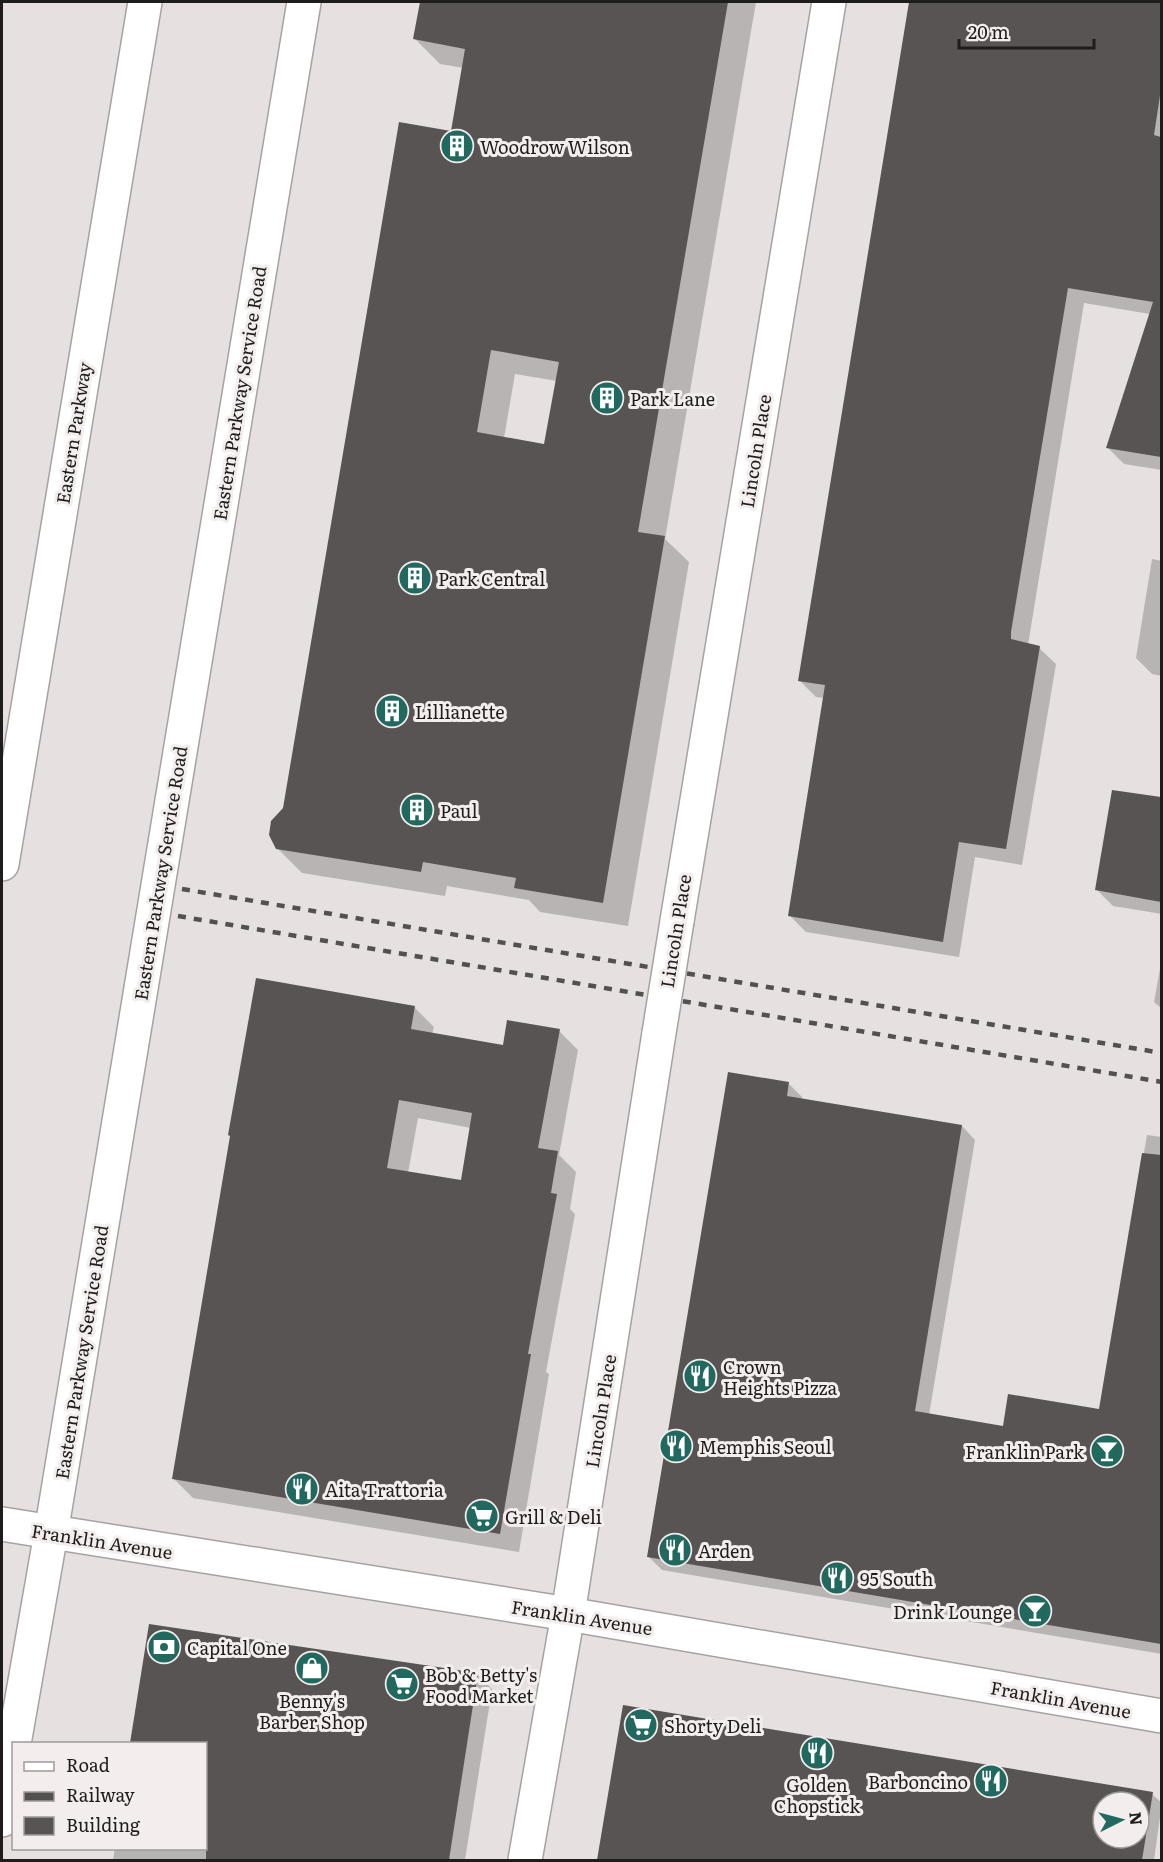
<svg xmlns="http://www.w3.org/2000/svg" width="1163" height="1862" viewBox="0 0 1163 1862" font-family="Literata,serif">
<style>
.shadow{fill:#0003;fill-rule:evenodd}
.building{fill:#585453;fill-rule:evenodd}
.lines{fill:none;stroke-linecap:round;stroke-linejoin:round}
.street-casing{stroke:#a7a2a1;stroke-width:36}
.primary-casing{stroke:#a7a2a1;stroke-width:36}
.street{stroke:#fff;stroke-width:33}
.primary{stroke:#fff;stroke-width:33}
.rail{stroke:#535150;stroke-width:4.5;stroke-dasharray:8 8;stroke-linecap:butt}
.street-bridge-casing{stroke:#a7a2a1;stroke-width:36;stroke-linecap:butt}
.street-bridge{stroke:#fff;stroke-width:33}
.labels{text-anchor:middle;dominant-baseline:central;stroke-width:6;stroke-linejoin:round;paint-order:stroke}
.poi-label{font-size:18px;fill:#1e1d1c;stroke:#f3eeed;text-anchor:start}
.street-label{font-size:18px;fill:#1e1d1c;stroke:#f3eeed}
</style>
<rect width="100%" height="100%" fill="#e6e1e0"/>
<g class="shadow">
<path d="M421 2H756L665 539 689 562 628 926 540 912 529 900 447 886 445 896 302 873 277 848 285 809 452 133 464 68 440 64 415 39ZM515 374 557 381 546 445 504 438Z"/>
<path d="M910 2H1162V470L1124 464 1108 448 1150 314 1084 303 1028 645 1039 648 1056 664 1022 865 975 857 959 957 806 932 789 915 825 698 816 697 799 680Z"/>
<path d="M1152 559 1162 561V676L1152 674 1136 658Z"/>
<path d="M1113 792 1162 798V914L1113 906 1097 890Z"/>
<path d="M1162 958V1009L1154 1002Z"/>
<path d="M415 1008 434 1027 432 1034 504 1047 559 1031 578 1050 559 1155 576 1172 570 1209 575 1214 546 1372 549 1374 519 1552 193 1498 174 1479ZM418 1118 471 1128 462 1182 408 1173Z"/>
<path d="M789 1084 802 1097V1100L962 1126 975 1140 929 1415 1004 1428 1100 1410 1147 1135 1162 1137V1654L662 1570 649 1557Z"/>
<path d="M150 1626 477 1674 492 1689 465 1860H113L115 1848H206V1744H131Z"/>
<path d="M624 1707 1152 1794 1162 1803 1154 1860H599ZM1103 1802H1139V1838H1103Z"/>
</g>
<g class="building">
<path d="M420 2H728L638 532 665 536 603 903 514 888 516 878 423 862 421 872 276 849 269 835 271 821 283 808 399 122 451 131 465 49 413 39ZM491 350 559 362 544 444 477 432Z"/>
<path d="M909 2H1161V89L1154 135 1161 137V457L1106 448 1153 302 1068 288 1011 632V639L1040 646 1006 849 959 842 943 942 788 916 825 685 798 681Z"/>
<path d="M1112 790 1161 797V902L1095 890Z"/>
<path d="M256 978 415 1006 411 1029 503 1045 507 1020 560 1029 538 1148 558 1151 551 1193 557 1194 528 1354H531L500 1534 172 1479 230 1136 228 1135ZM399 1100 472 1113 461 1180 387 1168Z"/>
<path d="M728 1072 789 1082 787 1096 962 1125 915 1411 1003 1426 1008 1394 1099 1409 1142 1153 1161 1155V1644L647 1557Z"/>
<path d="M149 1624 478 1673 449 1860H206V1743H130Z"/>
<path d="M623 1705 1153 1792 1142 1860H597ZM1103 1802H1139V1838H1103Z"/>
</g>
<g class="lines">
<g class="street-casing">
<g id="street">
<path d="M677 921 829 2"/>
<path d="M2 1524 568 1614 1162 1716"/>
<path d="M14 1744 51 1533 304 2"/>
<path d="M2 1820 14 1749"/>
<path d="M525 1860 568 1614 659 1033"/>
</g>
</g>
<g class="primary-casing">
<path id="primary" d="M2 864 145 2"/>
</g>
<use href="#street" class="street"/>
<use href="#primary" class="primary"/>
<g class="rail">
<path d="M182 889 1162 1053"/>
<path d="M178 916 1162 1082"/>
</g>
<g class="street-bridge-casing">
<path id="street-bridge" d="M659 1033 677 921"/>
</g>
<use href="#street-bridge" class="street-bridge"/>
</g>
<defs>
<g id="building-disc" transform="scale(1.725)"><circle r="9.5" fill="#21695e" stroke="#f3eeed"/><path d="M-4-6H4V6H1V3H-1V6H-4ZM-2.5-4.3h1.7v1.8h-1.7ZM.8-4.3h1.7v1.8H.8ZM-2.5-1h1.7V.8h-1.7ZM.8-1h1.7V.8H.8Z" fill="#fff"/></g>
<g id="restaurant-disc" transform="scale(1.725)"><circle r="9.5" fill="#21695e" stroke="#f3eeed"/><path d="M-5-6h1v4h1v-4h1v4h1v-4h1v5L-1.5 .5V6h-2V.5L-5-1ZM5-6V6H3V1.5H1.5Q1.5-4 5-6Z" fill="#fff"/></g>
<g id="bar-disc" transform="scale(1.725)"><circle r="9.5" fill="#21695e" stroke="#f3eeed"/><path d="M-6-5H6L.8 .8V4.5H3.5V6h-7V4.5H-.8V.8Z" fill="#fff"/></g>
<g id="supermarket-disc" transform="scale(1.725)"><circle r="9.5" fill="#21695e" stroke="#f3eeed"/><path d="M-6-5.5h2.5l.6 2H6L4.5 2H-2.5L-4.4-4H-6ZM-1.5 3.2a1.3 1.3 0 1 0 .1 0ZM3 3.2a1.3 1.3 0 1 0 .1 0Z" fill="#fff"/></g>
<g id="bank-disc" transform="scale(1.725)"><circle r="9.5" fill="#21695e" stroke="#f3eeed"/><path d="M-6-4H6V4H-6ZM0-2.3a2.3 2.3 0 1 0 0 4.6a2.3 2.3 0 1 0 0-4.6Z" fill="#fff"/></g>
<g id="shop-disc" transform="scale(1.725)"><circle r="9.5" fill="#21695e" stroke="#f3eeed"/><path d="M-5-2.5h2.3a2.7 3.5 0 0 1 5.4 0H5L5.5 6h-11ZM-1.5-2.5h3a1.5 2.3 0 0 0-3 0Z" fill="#fff"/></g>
</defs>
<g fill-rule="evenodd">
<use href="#building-disc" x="457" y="146"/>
<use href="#building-disc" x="607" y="398"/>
<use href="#building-disc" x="415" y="578"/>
<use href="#building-disc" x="392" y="711"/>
<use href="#building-disc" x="417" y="810"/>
<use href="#restaurant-disc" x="700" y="1376"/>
<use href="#restaurant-disc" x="676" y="1446"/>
<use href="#bar-disc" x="1107" y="1451"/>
<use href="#restaurant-disc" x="302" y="1489"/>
<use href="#supermarket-disc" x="482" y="1516"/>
<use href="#restaurant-disc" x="675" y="1550"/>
<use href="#restaurant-disc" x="837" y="1578"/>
<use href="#bar-disc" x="1035" y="1611"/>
<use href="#bank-disc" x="164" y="1647"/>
<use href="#shop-disc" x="312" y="1668"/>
<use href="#supermarket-disc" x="402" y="1684"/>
<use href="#supermarket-disc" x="641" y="1725"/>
<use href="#restaurant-disc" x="817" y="1753"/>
<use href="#restaurant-disc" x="991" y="1781"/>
</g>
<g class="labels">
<g class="poi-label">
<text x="480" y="146">Woodrow Wilson</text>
<text x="630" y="398">Park Lane</text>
<text x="438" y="578">Park Central</text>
<text x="415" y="711">Lillianette</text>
<text x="440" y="810">Paul</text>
<text x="723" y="1366">Crown<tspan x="723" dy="21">Heights Pizza</tspan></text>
<text x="699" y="1446">Memphis Seoul</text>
<text x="1084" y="1451" text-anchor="end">Franklin Park</text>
<text x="325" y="1489">Aita Trattoria</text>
<text x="505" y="1516">Grill &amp; Deli</text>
<text x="698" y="1550">Arden</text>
<text x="860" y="1578">95 South</text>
<text x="1012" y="1611" text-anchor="end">Drink Lounge</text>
<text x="187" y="1647">Capital One</text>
<text x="425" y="1674">Bob &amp; Betty's<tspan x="425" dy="21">Food Market</tspan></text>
<text x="312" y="1700" text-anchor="middle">Benny's<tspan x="312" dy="21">Barber Shop</tspan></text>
<text x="664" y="1725">Shorty Deli</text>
<text x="968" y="1781" text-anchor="end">Barboncino</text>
<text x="817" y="1784" text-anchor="middle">Golden<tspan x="817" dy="21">Chopstick</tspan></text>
</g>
<g class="street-label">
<text transform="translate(239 393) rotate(-81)">Eastern Parkway Service Road</text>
<text transform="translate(73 433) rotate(-81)">Eastern Parkway</text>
<text transform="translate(755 451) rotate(-81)">Lincoln Place</text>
<text transform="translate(160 873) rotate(-81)">Eastern Parkway Service Road</text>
<text transform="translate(675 931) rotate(-81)">Lincoln Place</text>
<text transform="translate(81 1352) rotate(-81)">Eastern Parkway Service Road</text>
<text transform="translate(600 1411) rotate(-81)">Lincoln Place</text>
<text transform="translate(102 1541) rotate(9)">Franklin Avenue</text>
<text transform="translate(582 1617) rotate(9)">Franklin Avenue</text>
<text transform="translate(1061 1699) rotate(10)">Franklin Avenue</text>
</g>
</g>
<rect width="1163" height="1862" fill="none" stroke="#1e1d1c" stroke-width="6"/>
<rect x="12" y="1742" width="195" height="108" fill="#f3eeed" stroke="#9e9a99" stroke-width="1.5"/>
<rect x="24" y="1762" width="30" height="9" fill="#ffffff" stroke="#9e9a99" stroke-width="1.5"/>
<text x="66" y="1772" font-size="18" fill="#1e1d1c">Road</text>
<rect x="24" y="1792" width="30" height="9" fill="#535150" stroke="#9e9a99" stroke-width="1.5"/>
<text x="66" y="1802" font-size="18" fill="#1e1d1c">Railway</text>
<rect x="24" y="1817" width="30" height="18" fill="#585453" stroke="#9e9a99" stroke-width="1.5"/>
<text x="66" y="1832" font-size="18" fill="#1e1d1c">Building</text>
<g transform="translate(1121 1820) rotate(84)"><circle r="28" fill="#f3eeed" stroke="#9e9a99" stroke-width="1.5"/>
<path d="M0-4.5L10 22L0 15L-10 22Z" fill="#21695e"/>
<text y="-9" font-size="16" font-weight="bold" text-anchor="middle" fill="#1e1d1c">N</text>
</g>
<path d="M959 39v9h135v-9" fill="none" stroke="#1e1d1c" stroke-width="3"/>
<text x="968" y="39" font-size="18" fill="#1e1d1c" stroke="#f3eeed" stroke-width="4.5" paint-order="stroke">20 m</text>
</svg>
